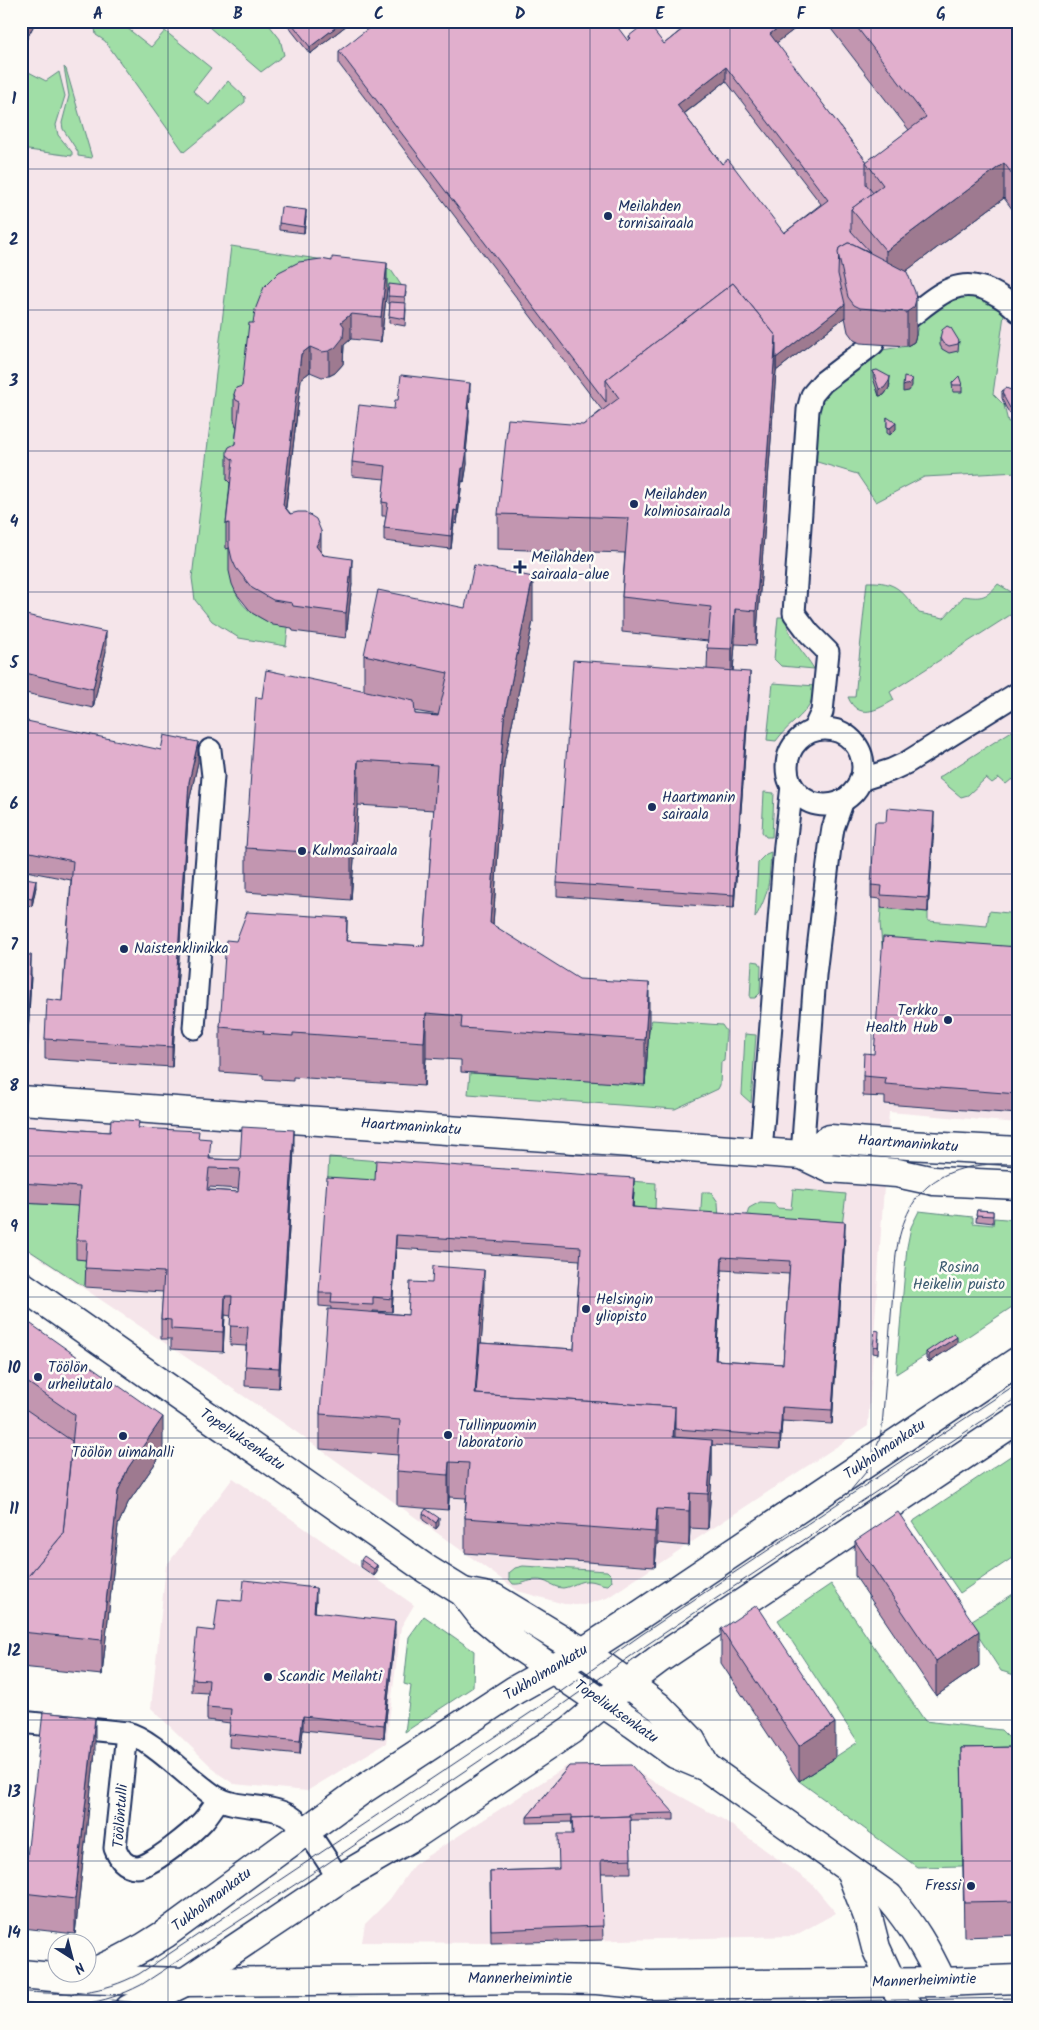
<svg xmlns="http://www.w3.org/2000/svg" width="1039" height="2030" viewBox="0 0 1039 2030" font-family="Kalam,sans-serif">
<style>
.built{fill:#f5e5ea}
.green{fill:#a0dea6;stroke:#5e8682}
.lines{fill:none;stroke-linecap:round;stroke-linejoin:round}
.street-casing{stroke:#1b2f5e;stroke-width:25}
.secondary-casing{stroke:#1b2f5e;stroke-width:31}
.primary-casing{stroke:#1b2f5e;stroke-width:31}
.street{stroke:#fdfcf7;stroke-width:21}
.secondary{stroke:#fdfcf7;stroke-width:28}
.primary{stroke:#fdfcf7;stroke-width:28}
.tram{stroke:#1b2f5e;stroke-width:1}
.wall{fill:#c296b0;stroke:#1b2f5e;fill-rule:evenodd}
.shaded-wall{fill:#9e7a90;stroke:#1b2f5e}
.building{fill:#e1afcd;stroke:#1b2f5e;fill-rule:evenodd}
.grid{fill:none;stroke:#1b2f5e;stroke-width:1;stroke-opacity:0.55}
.poi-dot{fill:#1b2f5e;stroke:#fdfcf7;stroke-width:2}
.labels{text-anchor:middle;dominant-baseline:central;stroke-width:5;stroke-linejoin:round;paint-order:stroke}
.poi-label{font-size:15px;fill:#1b2f5e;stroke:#fdfcf7;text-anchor:start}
.street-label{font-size:15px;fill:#1b2f5e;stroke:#fdfcf7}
.park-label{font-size:15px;fill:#3c5b70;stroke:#fdfcf7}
.neatline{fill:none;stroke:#1b2f5e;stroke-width:2}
.grid-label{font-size:16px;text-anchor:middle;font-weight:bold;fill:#1b2f5e}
</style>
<rect width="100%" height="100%" fill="#fdfcf7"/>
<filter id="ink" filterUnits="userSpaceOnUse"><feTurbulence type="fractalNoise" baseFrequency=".02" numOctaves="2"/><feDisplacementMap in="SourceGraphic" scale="10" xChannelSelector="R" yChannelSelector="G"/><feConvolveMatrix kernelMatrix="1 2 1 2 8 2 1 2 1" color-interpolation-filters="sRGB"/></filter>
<g filter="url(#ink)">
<g class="built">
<path d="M21 21H1018V1123L889 1112 868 1426 607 1598 584 1605 564 1604 518 1591 285 1424 21 1246Z"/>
<path d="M233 1478 414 1605 401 1627 386 1743 307 1791 234 1784 219 1774 151 1708 166 1566Z"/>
<path d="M622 1764 724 1820 811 1883 836 1913 794 1936 491 1943 362 1942 365 1924 390 1899 413 1866 418 1862 567 1766Z"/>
</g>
<g class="green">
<path d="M94 21H118L151 47 165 31 211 68 193 91 209 105 228 81 245 97V102L184 152 105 41 96 35Z"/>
<path d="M202 21H266L280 39 284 55 261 72Z"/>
<path d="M64 67 66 69 92 158 78 156V152L63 129 62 123 69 96Z"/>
<path d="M21 68 46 81 59 72 65 96 56 125 58 135 72 152V156L21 149Z"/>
<path d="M231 246 391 270 403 288 387 289 234 419 236 425 240 427 227 477V480L233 485 226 548H229C232 562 232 577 236 591 241 612 269 624 288 627L286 646 239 638 212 621 195 600 192 578Z"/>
<path d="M973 293 997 306 1004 315 993 394 1004 405 1008 422 1018 421V472L924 477 876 502 857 474 814 461 819 403 824 395 882 350 907 346 914 342 919 322 955 296Z"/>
<path d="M867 582C897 581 902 591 919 613L944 618 964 596C982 599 987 597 998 584L1018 596V610L890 692 894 700C877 710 858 721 848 697H855Z"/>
<path d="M778 617H786C787 638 804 651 814 669L781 666 774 659Z"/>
<path d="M773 683 816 686C810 716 792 719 776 741L767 740Z"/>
<path d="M1018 727V785L1012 779 1006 784 999 778 992 783 986 778 968 795 961 797 938 778Z"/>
<path d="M764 792 774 793 772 837H766L762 832Z"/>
<path d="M771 852C769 881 770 892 755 918L758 862 766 854Z"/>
<path d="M881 908 928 912V921L987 926 989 911 1018 914V967L883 957 880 923Z"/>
<path d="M752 961 759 962 761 966 760 993 755 998H750Z"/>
<path d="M652 1020 722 1025 726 1031 724 1061 721 1062 720 1085 718 1089 675 1109 468 1094 470 1073 645 1084 649 1028Z"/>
<path d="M745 1034 756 1035 751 1103 742 1095Z"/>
<path d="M329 1157 656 1183 655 1211 327 1190Z"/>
<path d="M793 1189 846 1194 841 1234 700 1225 702 1192H711L718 1202 719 1220 745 1222 749 1208 760 1202 774 1203 777 1208 791 1209Z"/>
<path d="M21 1203 80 1206 77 1259 87 1260 85 1287 21 1245Z"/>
<path d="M919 1211 973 1217V1223L993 1225 994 1218 1018 1220V1303L961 1341 958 1342 954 1337 896 1374 907 1247 911 1227Z"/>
<path d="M1018 1451V1554L960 1593 912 1522Z"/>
<path d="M523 1566 607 1571 611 1575 612 1581 608 1585C601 1585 596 1581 589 1581 579 1580 572 1587 563 1588 553 1588 546 1579 536 1580 528 1580 522 1585 513 1584L509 1579V1573L515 1568Z"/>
<path d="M831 1584 925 1721 1001 1730 1016 1745H1018V1781L962 1866 917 1867 799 1781 858 1742 778 1620Z"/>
<path d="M1018 1591V1676L1001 1671 969 1622Z"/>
<path d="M424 1616 474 1651 473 1687 405 1732 411 1686 404 1684 409 1637Z"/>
</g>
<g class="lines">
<g class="street-casing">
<g id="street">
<path d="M911 316C936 297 957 275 990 291 1000 296 1010 302 1018 311"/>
<path d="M814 729 822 712 828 652 809 633 794 613 808 410 812 395 823 382 873 344"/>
<circle cx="825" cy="767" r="38"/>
<path d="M860 780 891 770 906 763 1018 693"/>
<path d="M194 1028 213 776 210 750"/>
<path d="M761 1152 785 845 792 786"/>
<path d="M802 1155 815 975 830 847 833 828 843 800"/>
<path d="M21 1722 127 1733C150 1737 193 1783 216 1797 238 1810 268 1803 290 1816 309 1828 326 1860 339 1879"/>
<path d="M127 1733 115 1848C119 1858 124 1867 137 1867 151 1867 193 1832 203 1821 209 1814 214 1806 219 1799"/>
</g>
</g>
<g class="secondary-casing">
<g id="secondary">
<path d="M21 1100 802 1155 829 1168 897 1173 934 1181 1018 1185"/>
<path d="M802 1155 830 1139 908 1145 1018 1151"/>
<path d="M21 1285 426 1569 463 1592 481 1615 517 1645 635 1725 675 1754 706 1767 889 1897C912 1925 927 1949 942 1982"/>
<path d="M463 1592 494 1598 583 1652 627 1683 659 1707 691 1740 706 1767"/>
<path d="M850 1870 868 1917 876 1948 892 1983 910 2009"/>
</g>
</g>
<g class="primary-casing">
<g id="primary">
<path d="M21 1974 74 1979 185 1982 546 1979 597 1980 649 1985 942 1982 1018 1979"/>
<path d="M74 1979C106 1968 137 1953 165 1934L362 1790 515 1690 583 1652 631 1621 1018 1361"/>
<path d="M129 2009 185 1982 339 1879 410 1838 571 1730 627 1683 659 1659 1018 1419"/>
</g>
</g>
<use href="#street" class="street"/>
<use href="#secondary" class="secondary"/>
<use href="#primary" class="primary"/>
<g class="tram">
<path d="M851 1490 866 1472 879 1441 882 1427 896 1254C907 1181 949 1161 1018 1164"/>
<path d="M28 1992C70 1995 101 1994 139 1974L539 1707 641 1635 1018 1383"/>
<path d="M111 2000 190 2009"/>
<path d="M26 2004C72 2007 100 2006 141 1985L328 1863 549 1714 648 1644 1018 1397"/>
<path d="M369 2009 1018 1998"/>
</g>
</g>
<g class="wall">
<path d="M21 21H36L22 48H21Z"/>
<path d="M284 21H352L310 54Z"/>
<path d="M682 21H805L776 43 867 162 909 130 825 21H1018V217L1004 198 906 271 916 335 914 342 907 346 860 343 854 340 848 332 845 317 776 371 756 645 735 644 733 671 750 685 734 908 557 896V883L707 669 708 641 622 632V597L625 553 498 549V514L583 425 602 410 339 64V51L628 41 629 40V36L664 44 686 26ZM726 81 821 204 784 233 722 164 684 114Z"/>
<path d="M306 217 304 233 279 230V223Z"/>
<path d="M387 289 381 342 351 339 344 345 343 364 335 373 329 376 322 377 310 372 301 379 286 508 321 552 352 584 346 638 293 631 292 628 273 625 252 613 236 593 232 584 229 571V548L226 549V524L230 483 227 480V455L235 444 237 426H236L234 419V394L242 386 253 323Z"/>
<path d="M406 292 405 303 406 310 405 326 389 323 390 303H388V296Z"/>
<path d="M940 338 959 341 958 351 949 353 942 349 940 345Z"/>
<path d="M873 371 890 384 889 388 884 395 879 396 873 378Z"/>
<path d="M952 383 962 385V392H953Z"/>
<path d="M1002 391 1018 393 1017 413 1010 414 1005 406 1002 398Z"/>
<path d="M470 397 468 409 469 422 466 450 467 464 464 482 462 481 457 524 454 523 451 549 384 541V528L386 516H382V502L385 479 352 476V462L394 409Z"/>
<path d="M887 417 896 429 890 435 887 433Z"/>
<path d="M21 614 106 651 93 708 21 692Z"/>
<path d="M533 621 504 763 493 925 649 1028 645 1085 461 1072V1060L426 1058 424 1086 293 1077V1081L263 1079V1075L220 1072V1027L236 941H347L424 946 434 810 358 805 351 900 246 892V848L262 698 364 691V655ZM414 711 438 715V716L415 714Z"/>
<path d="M21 749 198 762 189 802 172 1067 45 1059V1039L62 1001 71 880 21 870Z"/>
<path d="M934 825 928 912 881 908V899L871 898V885Z"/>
<path d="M21 877 36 887 32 906 21 904Z"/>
<path d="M1018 947V1114L885 1104V1097L863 1096V1076L874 1054Z"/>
<path d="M21 955 31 975 27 1057 21 1056Z"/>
<path d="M21 1126 110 1132 139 1128 199 1138 211 1159 240 1160 294 1149 279 1388 245 1386 246 1346 230 1345 231 1316 225 1315 223 1352 171 1349V1339H161V1319L163 1292 85 1287 86 1260 76 1259V1240L79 1206 21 1203ZM209 1187 239 1189 238 1192 209 1190Z"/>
<path d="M375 1180 634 1191 633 1207 845 1235 832 1424 782 1421 780 1449 712 1445V1475L708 1529 690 1528 689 1546 657 1543 655 1567 465 1553V1518L466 1498 449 1497 448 1510 397 1506V1471L398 1455 320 1449V1414L331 1307 319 1306V1293ZM396 1248 580 1260 574 1349 481 1343 484 1305 408 1315 373 1312V1311L392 1312ZM722 1270 789 1274 783 1364 716 1360Z"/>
<path d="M977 1210 993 1211V1223L976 1221Z"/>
<path d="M21 1317 163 1452 128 1503 118 1525 102 1675 21 1667Z"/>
<path d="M879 1338 878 1354 873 1353V1346Z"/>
<path d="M957 1344 929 1362 926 1359V1352Z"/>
<path d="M423 1513 439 1525 436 1529 423 1520Z"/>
<path d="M855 1541 979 1666 936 1696 855 1576Z"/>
<path d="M361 1560 377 1565V1572L374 1576 361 1567Z"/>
<path d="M242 1601H316L315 1612 395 1634 384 1738 303 1730 300 1754 229 1747 230 1723 207 1720V1707L208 1693 192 1692V1679L214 1631Z"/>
<path d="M721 1629 835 1758 799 1781 721 1663Z"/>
<path d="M1018 1747V1935L964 1937 961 1748Z"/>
<path d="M95 1752 75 1934 23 1928V1893Z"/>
<path d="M569 1766 674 1813V1820H630L631 1873H601L603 1940 491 1943 490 1871 559 1869 572 1834V1822L527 1823V1817Z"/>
</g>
<g class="shaded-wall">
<path d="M23 21H36L22 48V23Z"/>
<path d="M344 21H352L310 54V47Z"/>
<path d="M787 21H805L770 48V34Z"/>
<path d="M726 67V81L677 119V105Z"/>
<path d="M1004 163V198L886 286V251Z"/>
<path d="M306 210V217L304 233V227Z"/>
<path d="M387 263V289L381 342V317Z"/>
<path d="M916 300V335L914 342 907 346V312Z"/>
<path d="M845 304V317L776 371V358Z"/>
<path d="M351 314V339L344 345 343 364 335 373 329 376V351L341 322Z"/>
<path d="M776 336V371L756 645V611Z"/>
<path d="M310 347V372L301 379 283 530V505L301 354Z"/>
<path d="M890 377 889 388 884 395 879 396V389Z"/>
<path d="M912 379V386L909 391 903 392V386Z"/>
<path d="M470 383V397L467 422V409Z"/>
<path d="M469 409V422L465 464V450Z"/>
<path d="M896 423V429L890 435V428Z"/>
<path d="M467 450V464L464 482V468Z"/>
<path d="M462 468V481L457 524V511Z"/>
<path d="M454 510V523L451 549V536Z"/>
<path d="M321 531V556L316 546Z"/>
<path d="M352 559V584L346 638V613Z"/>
<path d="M533 577V621L504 763 490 968V923L504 718Z"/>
<path d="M735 609V644L732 684V649Z"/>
<path d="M106 632V651L93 708V689Z"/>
<path d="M750 672V685L734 908V895Z"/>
<path d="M198 742V762L189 802 172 1067V1047L189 782Z"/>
<path d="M358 760V805L351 900V855Z"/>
<path d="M934 812V825L928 912V898Z"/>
<path d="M36 880V887L32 906V899Z"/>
<path d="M347 918V963L346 941Z"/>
<path d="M31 955V975L27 1057V1037Z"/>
<path d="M649 983V1028L645 1085V1040Z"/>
<path d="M426 1013V1058L424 1086V1042Z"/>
<path d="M294 1130V1149L279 1388V1368Z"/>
<path d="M634 1178V1191L632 1220V1207Z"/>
<path d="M845 1222V1235L832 1424V1410Z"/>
<path d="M396 1235V1248L392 1312V1299Z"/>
<path d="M722 1257V1270L715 1373V1360Z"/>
<path d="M484 1270V1305L476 1415 475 1394Z"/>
<path d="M225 1296V1315L223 1352V1332Z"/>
<path d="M957 1337V1344L929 1362V1355Z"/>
<path d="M675 1407V1442L673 1437Z"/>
<path d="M782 1407V1421L780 1449V1436Z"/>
<path d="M163 1417V1452L128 1503 118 1525 102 1675V1640L118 1491 128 1468Z"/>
<path d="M712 1440V1475L708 1529V1494Z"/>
<path d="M449 1462V1497L448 1510V1475Z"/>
<path d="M690 1493V1528L689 1546V1511Z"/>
<path d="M657 1509V1543L655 1567V1532Z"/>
<path d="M439 1518V1525L436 1529V1523Z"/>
<path d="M377 1565V1572L374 1576V1569Z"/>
<path d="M316 1588V1601L314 1625V1612Z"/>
<path d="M395 1621V1634L384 1738V1725Z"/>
<path d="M979 1631V1666L936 1696V1661Z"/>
<path d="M303 1716V1730L300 1754V1741Z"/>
<path d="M95 1718V1752L75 1934V1899Z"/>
<path d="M835 1723V1758L799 1781V1746Z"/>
</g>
<g class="building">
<path d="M290 21H344L310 47Z"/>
<path d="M378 21H613L628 41 631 38 629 36 647 22 664 44 693 21H787L770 34 867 162H866V184L873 193 851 209V231L870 252 853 244 848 243 839 248 838 274 845 304 776 358V336L733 283 606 380V402L339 51ZM726 67 828 200 784 233 728 159 722 164 677 105Z"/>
<path d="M852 21H1018V182L1004 163 886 251 851 209 883 185 866 162 926 117Z"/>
<path d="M281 207 306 210 304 227 279 223Z"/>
<path d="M848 243 853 244 907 272 915 292 916 300 914 307 907 312 860 308 854 305 848 297 838 253 839 248Z"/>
<path d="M332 257 387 263 381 317 351 314 341 322 344 326 343 338 335 348 329 351 322 352 310 347 301 354 283 505 290 514 298 512H305L316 519 321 531 320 539 316 546 323 555 352 559 346 613 293 606 292 603 273 600 252 588 236 568 232 559 229 546V523L226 524 233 460 227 455V451L229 447 235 444 240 402 236 400 234 394 236 388 242 386 249 323H253L255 310 264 287 279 272 299 262 321 259 332 261Z"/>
<path d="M733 283 776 336 756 611 735 609 732 649 707 648 711 607 622 597 628 518 498 514 508 419 583 425 619 398 606 380Z"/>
<path d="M389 284 406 286 405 297 388 296Z"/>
<path d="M390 302 406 303 405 319 389 316Z"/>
<path d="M947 326 951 328 959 341 958 344 949 346 942 342 940 338 942 330Z"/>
<path d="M877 370 890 377 889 381 884 388 879 389 873 371Z"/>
<path d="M401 375 470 383 467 409H469L465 450H467L464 468H462L457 511 454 510 451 536 384 528 388 503 382 502 386 466 352 462 359 405 394 409 395 400H398Z"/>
<path d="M959 376 962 385H953L952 383Z"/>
<path d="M904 377 912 379 909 384 903 386Z"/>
<path d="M1006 388 1018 393V406L1010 408 1005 399 1002 391Z"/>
<path d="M887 417 896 423 890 428 887 427Z"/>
<path d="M474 565 533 577 504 718 490 923 579 979 649 983 645 1040 461 1028 462 1016 426 1013 424 1042 293 1033V1036L263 1034 264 1031 220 1027 226 940 236 941 247 912 347 918 346 941 424 946 437 765 358 760 351 855 246 848 256 697 262 698 266 670 414 701 415 714 438 716 448 673 364 655 378 590 465 608Z"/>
<path d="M21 614 106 632 93 689 21 672Z"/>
<path d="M573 660 750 672 734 895 557 883Z"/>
<path d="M27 721 161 750 164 735 198 742 189 782 172 1047 45 1039 47 999 62 1001 73 861 21 850V749Z"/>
<path d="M887 808 934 812 928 898 881 895 882 886 871 885 875 822H886Z"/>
<path d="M21 877 36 880 32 899 21 897Z"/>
<path d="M883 937 1018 947V1094L885 1084 886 1078 863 1076 864 1053 874 1054Z"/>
<path d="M21 955H31L27 1037H21Z"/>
<path d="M111 1119 139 1121 138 1128 199 1131 198 1138 211 1139 209 1159 240 1160 242 1127 294 1130 279 1368 245 1366 248 1327 230 1326 232 1296H225L223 1332 171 1329V1320L161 1319 164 1272 85 1268 87 1240H76L80 1187 21 1183V1126L110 1132ZM209 1168 240 1169 238 1192 207 1190Z"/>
<path d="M376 1160 634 1178 632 1207 845 1222 832 1410 782 1407 780 1436 675 1429V1407L476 1394 480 1343 574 1349 581 1247 396 1235 392 1299 373 1297V1305L331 1303 332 1293H319L327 1177 375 1180ZM722 1257 790 1261 783 1364 715 1360Z"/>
<path d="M977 1210 993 1211V1216L976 1215Z"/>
<path d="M433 1266 484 1270 475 1394 675 1407 673 1437 712 1440 708 1494 690 1493 689 1511 657 1509 655 1532 465 1518 469 1463 449 1462 448 1475 397 1471 400 1420 320 1414 328 1309 408 1315 410 1282 432 1283Z"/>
<path d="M21 1317 163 1417 128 1468 118 1491 102 1640 21 1632V1581H24L63 1534 75 1415 21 1378Z"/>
<path d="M875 1330 879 1331 878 1347 873 1346Z"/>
<path d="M954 1333 957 1337 929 1355 926 1352Z"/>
<path d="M21 1406 72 1441 63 1534 24 1581H21Z"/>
<path d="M426 1509 439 1518 436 1523 423 1513Z"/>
<path d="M898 1512 979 1631 936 1661 855 1541Z"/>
<path d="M364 1556 377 1565 374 1569 361 1560Z"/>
<path d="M244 1580 316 1588 314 1612 395 1621 384 1725 303 1716 300 1741 229 1734 231 1709 207 1707 209 1680 192 1679 197 1629 214 1631 218 1599 242 1601Z"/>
<path d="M757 1605 835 1723 799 1746 721 1629Z"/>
<path d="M43 1712 95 1718 75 1899 23 1893Z"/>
<path d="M1018 1747V1901L964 1902 961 1748Z"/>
<path d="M631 1765 674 1813 629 1814V1816L572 1818V1824V1815L527 1817 569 1766Z"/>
<path d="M630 1816 631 1859 601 1860 603 1926 491 1930 490 1871 559 1869 558 1834H573L572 1818Z"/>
</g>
</g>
<path class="grid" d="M168 21V2009M309 21V2009M449 21V2009M590 21V2009M730 21V2009M871 21V2009M21 169H1018M21 310H1018M21 451H1018M21 592H1018M21 733H1018M21 874H1018M21 1015H1018M21 1156H1018M21 1297H1018M21 1438H1018M21 1579H1018M21 1720H1018M21 1861H1018"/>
<g class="poi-dot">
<circle cx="608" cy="216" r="5"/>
<circle cx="634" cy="504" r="5"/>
<path d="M517.5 559.5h5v5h5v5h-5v5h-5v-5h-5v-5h5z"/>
<circle cx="652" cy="807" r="5"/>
<circle cx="302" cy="851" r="5"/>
<circle cx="124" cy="949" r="5"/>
<circle cx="948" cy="1020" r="5"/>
<circle cx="586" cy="1309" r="5"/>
<circle cx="38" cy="1377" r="5"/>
<circle cx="448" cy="1435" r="5"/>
<circle cx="123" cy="1436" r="5"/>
<circle cx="268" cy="1677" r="5"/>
<circle cx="971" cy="1886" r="5"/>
</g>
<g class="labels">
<g class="poi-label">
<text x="618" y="207">Meilahden<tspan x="618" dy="17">tornisairaala</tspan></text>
<text x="644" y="495">Meilahden<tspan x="644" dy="17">kolmiosairaala</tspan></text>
<text x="531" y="558">Meilahden<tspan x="531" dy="17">sairaala-alue</tspan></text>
<text x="662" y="798">Haartmanin<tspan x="662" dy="17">sairaala</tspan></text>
<text x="312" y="851">Kulmasairaala</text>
<text x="134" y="949">Naistenklinikka</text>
<text x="938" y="1011" text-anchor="end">Terkko<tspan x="938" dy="17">Health Hub</tspan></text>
<text x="596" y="1300">Helsingin<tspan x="596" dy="17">yliopisto</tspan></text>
<text x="48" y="1368">Töölön<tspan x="48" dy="17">urheilutalo</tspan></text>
<text x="458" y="1426">Tullinpuomin<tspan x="458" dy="17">laboratorio</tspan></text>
<text x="123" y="1453" text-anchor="middle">Töölön uimahalli</text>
<text x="278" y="1677">Scandic Meilahti</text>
<text x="961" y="1886" text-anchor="end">Fressi</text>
</g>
<g class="street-label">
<text transform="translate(411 1127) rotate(4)">Haartmaninkatu</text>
<text transform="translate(908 1144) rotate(4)">Haartmaninkatu</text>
<text transform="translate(242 1440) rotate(34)">Topeliuksenkatu</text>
<text transform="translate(885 1450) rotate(-34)">Tukholmankatu</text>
<text transform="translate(546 1673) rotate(-31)">Tukholmankatu</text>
<text transform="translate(616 1712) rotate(35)">Topeliuksenkatu</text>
<text transform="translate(121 1816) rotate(-86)">Töölöntulli</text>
<text transform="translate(212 1900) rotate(-37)">Tukholmankatu</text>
<text x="520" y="1979">Mannerheimintie</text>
<text transform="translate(924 1981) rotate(-2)">Mannerheimintie</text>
</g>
<g class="park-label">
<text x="959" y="1268">Rosina<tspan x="959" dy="17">Heikelin puisto</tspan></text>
</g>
</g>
<rect width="1039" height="2030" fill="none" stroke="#fdfcf7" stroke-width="55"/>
<g transform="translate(72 1958) rotate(144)"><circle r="24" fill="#fdfcf7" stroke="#a3aaba"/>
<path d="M0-4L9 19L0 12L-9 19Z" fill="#1b2f5e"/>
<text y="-8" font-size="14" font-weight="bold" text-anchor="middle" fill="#1b2f5e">N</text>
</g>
<rect x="28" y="28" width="984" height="1974" class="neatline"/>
<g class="grid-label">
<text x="98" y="19">A</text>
<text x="238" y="19">B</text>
<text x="379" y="19">C</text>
<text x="520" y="19">D</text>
<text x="660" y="19">E</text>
<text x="801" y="19">F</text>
<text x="941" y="19">G</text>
<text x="14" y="104">1</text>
<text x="14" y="245">2</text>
<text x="14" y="386">3</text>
<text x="14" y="527">4</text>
<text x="14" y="668">5</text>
<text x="14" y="809">6</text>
<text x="14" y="950">7</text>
<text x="14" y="1091">8</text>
<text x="14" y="1232">9</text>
<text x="14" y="1373">10</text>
<text x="14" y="1514">11</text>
<text x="14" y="1656">12</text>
<text x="14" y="1797">13</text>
<text x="14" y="1938">14</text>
</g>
</svg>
